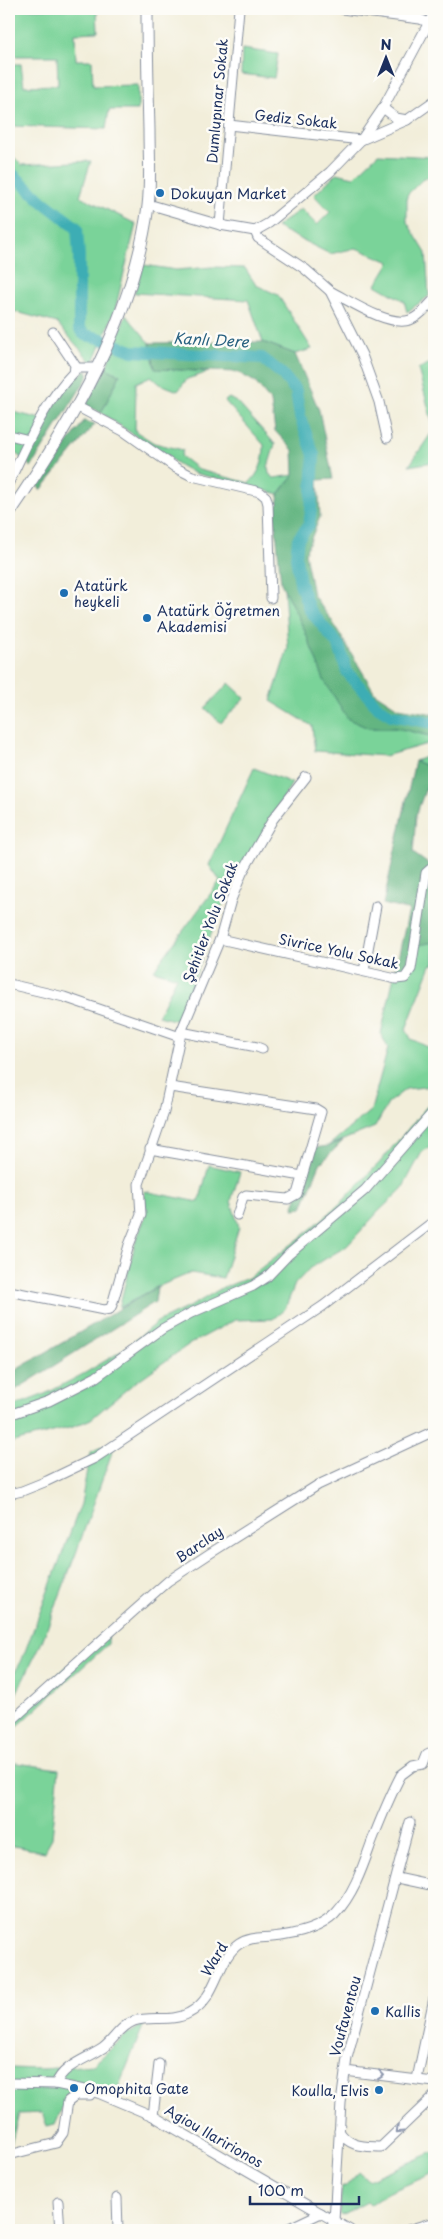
<svg xmlns="http://www.w3.org/2000/svg" width="443" height="2239" viewBox="0 0 443 2239" font-family="'Playpen Sans',sans-serif">
<style>
.green{fill:#7ad399;stroke:#4a817c}
.forest{fill:#63b581;stroke:#3f7270}
.lines{fill:none;stroke-linecap:round;stroke-linejoin:round}
.river{stroke:#3cadb4;stroke-width:12}
.minor-casing{stroke:#868e9c;stroke-width:11}
.major-casing{stroke:#868e9c;stroke-width:13}
.minor{stroke:#fff;stroke-width:9}
.major{stroke:#fff;stroke-width:11}
.oneway{stroke:#8d97ae}
.poi-dot{fill:#1f6fb2;stroke:#fdfcf7;stroke-width:2}
.labels{text-anchor:middle;dominant-baseline:central;stroke-width:5;stroke-linejoin:round;paint-order:stroke}
.street-label{font-size:14px;fill:#1b2f5e;stroke:#fdfcf7}
.poi-label{font-size:14px;fill:#1b2f5e;stroke:#fdfcf7;text-anchor:start}
.water-label{font-size:15px;font-style:italic;fill:#286180;stroke:#fdfcf7}
</style>
<rect width="100%" height="100%" fill="#fdfcf7"/>
<filter id="ink" filterUnits="userSpaceOnUse"><feTurbulence type="fractalNoise" baseFrequency=".02" numOctaves="2"/><feDisplacementMap in="SourceGraphic" scale="10" xChannelSelector="R" yChannelSelector="G"/><feConvolveMatrix kernelMatrix="1 2 1 2 8 2 1 2 1" color-interpolation-filters="sRGB"/></filter>
<filter id="wash" filterUnits="userSpaceOnUse"><feTurbulence type="fractalNoise" baseFrequency=".0096" numOctaves="4" result="noise"/><feDisplacementMap in="SourceGraphic" scale="20" xChannelSelector="R" yChannelSelector="G"/><feGaussianBlur stdDeviation="1.12" result="paint"/><feColorMatrix in="noise" values="0 0 0 0 0 0 0 0 0 0 0 0 0 0 0 0 0 1.4 0 .05"/><feComposite in="paint" operator="in"/></filter>
<g filter="url(#wash)">
<rect width="100%" height="100%" fill="#f2eeda"/>
<g class="green">
<path d="M9 9H97L98 32 75 33 76 60H92L93 86 138 85V110H109L106 129 9 126V64H21L24 86 58 85 57 56H9Z"/>
<path d="M242 49 278 54 274 78 241 74Z"/>
<path d="M9 152 22 165 91 161 80 196 136 224 115 310 93 364 57 323 9 310Z"/>
<path d="M378 154 434 157V178H424L407 195V222L426 253 429 296 407 312 404 301 376 285 390 262 356 248 330 254 276 227 301 209 317 225 330 212 314 195 337 173 354 177Z"/>
<path d="M144 265 176 270 212 267 245 268 256 285 278 295 312 349 295 354 263 342 248 300 134 293Z"/>
<path d="M126 315 150 343 155 368 209 372 187 379 178 391 160 384 151 376 136 383 135 431 154 443 183 450 181 456 199 470 249 483C260 473 264 460 264 445L225 401 229 398 238 403 275 444 268 467 269 474 274 478 294 475 279 494 194 473 181 466 101 413 120 375 106 368Z"/>
<path d="M434 361V454L433 462 409 466 434 429 418 369Z"/>
<path d="M9 411 45 420 24 460 14 452 9 450Z"/>
<path d="M284 588 304 629 368 728H397L434 737V742L385 756 315 751 312 726 271 701 288 648Z"/>
<path d="M229 683 245 698 221 723 205 708Z"/>
<path d="M434 754V791L426 790 433 769 415 761Z"/>
<path d="M254 768 292 783 221 908 178 1021 158 1016 177 977 154 970 220 881 209 865Z"/>
<path d="M434 942V964L431 965 406 1029 411 1039 434 1050V1086L406 1089 389 1102 375 1127 328 1146 371 1110 388 1048 381 1034 395 971 407 968 419 944Z"/>
<path d="M434 1098V1145L422 1152 402 1189 378 1212 347 1246 310 1268 295 1284 285 1309 273 1319 235 1320 188 1345 133 1384 91 1419 73 1427 9 1443V1408L45 1394 85 1373 123 1350 157 1322 195 1304 220 1289 248 1278 305 1234 342 1202 380 1162Z"/>
<path d="M209 1165 240 1172 231 1201 239 1227 223 1278 191 1273 157 1287 119 1308 135 1244 146 1214 144 1191 199 1202Z"/>
<path d="M116 1441 75 1556 41 1644 9 1708V1681L21 1662 81 1504 90 1452Z"/>
<path d="M108 1629V1644L9 1734V1716L14 1715Z"/>
<path d="M9 1762 59 1769 52 1838 44 1852 9 1845Z"/>
<path d="M144 2024 117 2091 70 2090 55 2124 47 2126 42 2113 19 2114 9 2152V2068L43 2069 93 2065 124 2037Z"/>
<path d="M434 2152V2173L385 2194 370 2205 367 2202 341 2216 339 2214 342 2187 346 2186 359 2172 368 2180Z"/>
</g>
<g class="forest">
<path d="M263 342 295 354 319 410 333 479 318 480 320 517 305 553 313 595 332 621 375 693 398 708 434 714V737L397 728H368L348 719 324 680 304 629 281 583 275 518 279 494 294 475 293 450 275 431 271 402 255 382 237 372 155 369 150 343Z"/>
<path d="M106 368 120 375 101 413 86 405Z"/>
<path d="M86 370 89 375 31 467 24 460 45 420 69 382Z"/>
<path d="M84 421 95 424 41 490 37 486Z"/>
<path d="M415 761 433 769 416 815 413 853 434 868V942L419 945 407 968 395 971 409 910 383 904Z"/>
<path d="M343 1141 320 1164 302 1208 293 1209 314 1148 328 1146Z"/>
<path d="M157 1287 155 1302 9 1394V1374Z"/>
</g>
<g class="lines">
<path class="river" d="M9 171 42 201 77 228 79 256V328L85 335 99 338 132 351 262 358 282 374 296 391 300 417 314 455 311 510 309 525 298 539 296 557 300 583 309 609 339 646 347 672 378 707 391 715 434 723"/>
</g>
</g>
<g filter="url(#ink)">
<g class="lines">
<g class="minor-casing">
<g id="minor">
<path d="M342 9 420 19 429 23"/>
<path d="M383 108 396 118 407 120"/>
<path d="M229 125 361 140 407 120 434 101"/>
<path d="M148 204 220 225 255 231"/>
<path d="M220 225 239 9"/>
<path d="M255 231 269 223 330 172 361 140 383 108 434 13"/>
<path d="M255 231 258 238 305 269 330 291 362 355 379 402 387 438"/>
<path d="M330 291C350 301 388 327 410 320 421 316 426 307 434 300"/>
<path d="M53 332 75 365V368"/>
<path d="M75 368H97"/>
<path d="M78 407 125 432 176 468 192 476 260 492 266 497 268 504 271 598"/>
<path d="M9 435 29 440"/>
<path d="M9 482C27 445 44 402 74 372L75 368"/>
<path d="M220 939 396 979 405 978 411 969 426 873 434 866"/>
<path d="M364 971 376 906"/>
<path d="M9 984 64 997 180 1037"/>
<path d="M181 1032 257 1047 262 1049"/>
<path d="M170 1087 316 1109 321 1112 297 1194 288 1199 246 1195 243 1197 237 1215"/>
<path d="M150 1149 302 1176"/>
<path d="M9 1291 104 1310 110 1309 112 1305 129 1245 141 1215 139 1184 164 1112 181 1032 220 939 231 900 242 873 273 819 306 777"/>
<path d="M9 1415 49 1401 96 1377 162 1329 191 1313 253 1286 267 1277 289 1254 365 1190 434 1111"/>
<path d="M9 1494 22 1491 47 1481 95 1458 323 1306 434 1221"/>
<path d="M9 1723 134 1611 168 1581 209 1554 318 1485 434 1431"/>
<path d="M397 1878 434 1886"/>
<path d="M345 2071 434 2082"/>
<path d="M417 2079 434 1998"/>
<path d="M9 2083 56 2084C63 2065 87 2059 103 2048 114 2040 120 2026 134 2021 152 2015 171 2023 189 2013 218 1998 216 1960 239 1944 249 1937 261 1938 272 1937 293 1935 319 1930 335 1914 354 1894 363 1866 372 1841 381 1818 390 1796 401 1775L413 1766 423 1764 427 1754 434 1751"/>
<path d="M56 2084 98 2093 153 2116 350 2230"/>
<path d="M153 2116 159 2064"/>
<path d="M339 2131C350 2148 364 2146 381 2147L434 2096"/>
<path d="M9 2155 56 2143 63 2133 68 2101 76 2095H90"/>
<path d="M117 2198 118 2230"/>
<path d="M58 2202 60 2230"/>
<path d="M285 2230 321 2213"/>
<path d="M331 2230 334 2221 341 2103 347 2058 410 1822"/>
<path d="M408 2230 434 2222"/>
</g>
</g>
<g class="major-casing">
<path id="major" d="M9 514C73 421 133 320 148 206 151 181 149 155 149 130 148 90 147 49 147 9"/>
</g>
<use href="#minor" class="minor"/>
<use href="#major" class="major"/>
</g>
<defs><path id="oneway-chevron" d="M-2-3.5L2.5 0L-2 3.5" fill="none" stroke-width="1.6" stroke-linecap="round" stroke-linejoin="round" transform="scale(1.25)"/></defs>
<g class="oneway">
<use href="#oneway-chevron" transform="translate(381 2075) rotate(7)"/>
<use href="#oneway-chevron" transform="translate(399 2130) rotate(136)"/>
</g>
</g>
<g class="poi-dot">
<circle cx="160" cy="193" r="5"/>
<circle cx="64" cy="593" r="5"/>
<circle cx="147" cy="618" r="5"/>
<circle cx="375" cy="2011" r="5"/>
<circle cx="74" cy="2088" r="5"/>
<circle cx="379" cy="2090" r="5"/>
</g>
<g class="labels">
<g class="street-label">
<text transform="translate(217 101) rotate(-85)">Dumlupınar Sokak</text>
<text transform="translate(296 119) rotate(6)">Gediz Sokak</text>
<text transform="translate(210 922) rotate(-69)">Şehitler Yolu Sokak</text>
<text transform="translate(339 951) rotate(12)">Sivrice Yolu Sokak</text>
<text transform="translate(199 1544) rotate(-34)">Barclay</text>
<text transform="translate(214 1959) rotate(-59)">Ward</text>
<text transform="translate(345 2016) rotate(-75)">Voufaventou</text>
<text transform="translate(214 2136) rotate(30)">Agiou Ilaririonos</text>
</g>
<g class="poi-label">
<text x="170" y="193">Dokuyan Market</text>
<text x="74" y="585">Atatürk<tspan x="74" dy="16">heykeli</tspan></text>
<text x="157" y="610">Atatürk Öğretmen<tspan x="157" dy="16">Akademisi</tspan></text>
<text x="385" y="2011">Kallis</text>
<text x="84" y="2088">Omophita Gate</text>
<text x="369" y="2090" text-anchor="end">Koulla, Elvis</text>
</g>
<g class="water-label">
<text transform="translate(211 339) rotate(3)">Kanlı Dere</text>
</g>
</g>
<rect width="443" height="2239" fill="none" stroke="#fdfcf7" stroke-width="30"/>
<g transform="translate(386 58)" stroke="#fdfcf7" stroke-width="4" paint-order="stroke">
<path d="M0-4L9 19L0 12L-9 19Z" fill="#1b2f5e"/>
<text y="-8" font-size="14" font-weight="bold" text-anchor="middle" fill="#1b2f5e">N</text>
</g>
<path d="M250 2196v8h109v-8" fill="none" stroke="#1b2f5e" stroke-width="2.5"/>
<text x="258" y="2196" font-size="15" fill="#1b2f5e" stroke="#fdfcf7" stroke-width="4" paint-order="stroke">100 m</text>
</svg>
